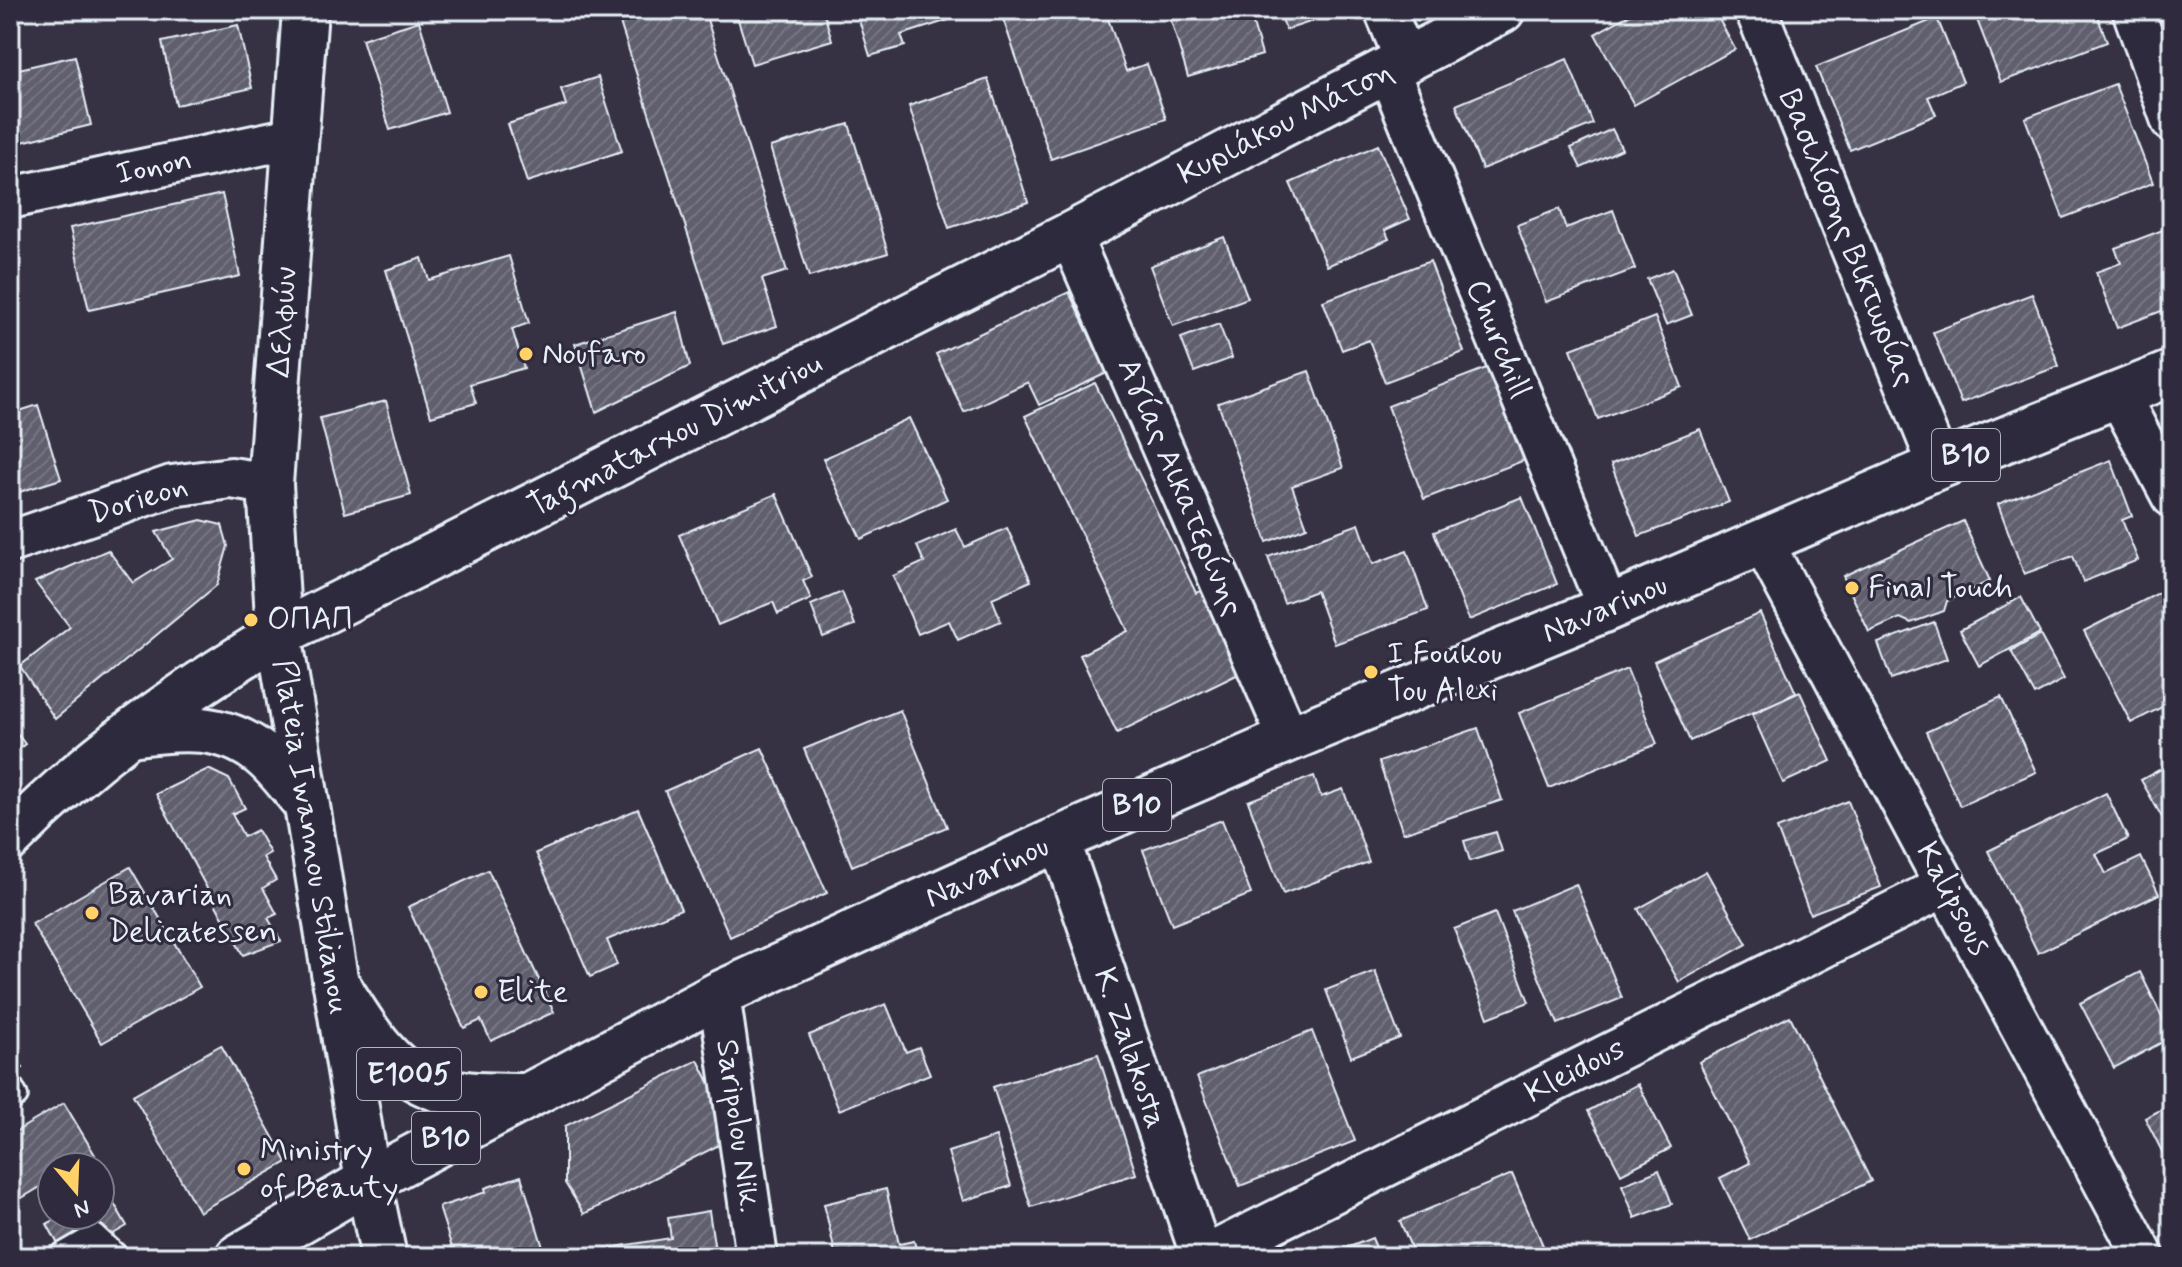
<svg xmlns="http://www.w3.org/2000/svg" width="2182" height="1267" viewBox="0 0 2182 1267" font-family="Mynerve,sans-serif">
<style>
.building{fill:url(#building-hatch);stroke:#e8f1f8;stroke-width:2}
.lines{fill:none;stroke-linecap:round;stroke-linejoin:round}
.service-casing{stroke:#e8f1f8;stroke-width:26}
.minor-casing{stroke:#e8f1f8;stroke-width:46}
.tertiary-casing{stroke:#e8f1f8;stroke-width:50}
.secondary-casing{stroke:#e8f1f8;stroke-width:50}
.primary-casing{stroke:#e8f1f8;stroke-width:50}
.service{stroke:#2f2a3d;stroke-width:20}
.minor{stroke:#2f2a3d;stroke-width:40}
.tertiary{stroke:#2f2a3d;stroke-width:44}
.secondary{stroke:#2f2a3d;stroke-width:44}
.primary{stroke:#2f2a3d;stroke-width:44}
.poi-dot{fill:#ffd166;stroke:#2f2a3d;stroke-width:3}
.labels{text-anchor:middle;dominant-baseline:central;stroke-width:6;stroke-linejoin:round;paint-order:stroke}
.shield{fill:#2f2a3d;stroke:#b0b5c0;stroke-width:2}
.shield-label{font-size:30px;font-weight:bold;fill:#e8f1f8}
.street-label{font-size:32px;fill:#e8f1f8;stroke:#2f2a3d}
.poi-label{font-size:32px;fill:#e8f1f8;stroke:#2f2a3d;text-anchor:start}
</style>
<defs>
<pattern id="building-hatch" width="6" height="6" patternUnits="userSpaceOnUse" patternTransform="scale(2)"><rect width="6" height="6" fill="#605e6e"/><path d="M-1 1l2-2M0 6l6-6M5 7l2-2" fill="none" stroke="#777683"/></pattern>
</defs>
<rect width="100%" height="100%" fill="#363244"/>
<filter id="ink" filterUnits="userSpaceOnUse"><feTurbulence type="fractalNoise" baseFrequency=".0125" numOctaves="2"/><feDisplacementMap in="SourceGraphic" scale="16" xChannelSelector="R" yChannelSelector="G"/><feConvolveMatrix kernelMatrix="1 2 1 2 8 2 1 2 1" color-interpolation-filters="sRGB"/></filter>
<g filter="url(#ink)">
<g class="building">
<path d="M616 10H704L787 271 762 279 777 326 723 344Z"/>
<path d="M735 10H823L832 40 752 64Z"/>
<path d="M856 10H974V12L901 35 905 46 870 56Z"/>
<path d="M1000 10H1105L1126 71 1147 64 1166 119 1051 159Z"/>
<path d="M1168 10H1249L1262 55 1188 77Z"/>
<path d="M1279 10H1346L1286 30Z"/>
<path d="M1638 10H1714L1735 49 1634 105 1595 34Z"/>
<path d="M1994 10H2095L2107 42 2001 82 1976 17Z"/>
<path d="M1937 18 1963 82 1928 97 1936 115 1850 150 1816 67Z"/>
<path d="M419 21 447 112 390 130 362 39Z"/>
<path d="M238 25 252 88 176 105 162 42Z"/>
<path d="M75 56 91 125 10 145V71Z"/>
<path d="M1567 59 1593 124 1482 169 1456 105Z"/>
<path d="M598 77 622 151 527 182 508 124 566 105 561 89Z"/>
<path d="M988 79 1028 202 949 228 909 106Z"/>
<path d="M2115 84 2153 183 2063 218 2025 118Z"/>
<path d="M849 124 888 253 809 277 770 147Z"/>
<path d="M1612 129 1622 149 1581 168 1571 148Z"/>
<path d="M1378 145 1410 219 1385 230 1389 239 1327 266 1290 183Z"/>
<path d="M222 194 240 276 89 310 70 228Z"/>
<path d="M1559 209 1566 228 1613 210 1635 269 1546 302 1517 225Z"/>
<path d="M2168 228 2172 238V307L2117 328 2096 272 2121 263 2115 248Z"/>
<path d="M1224 237 1248 298 1173 326 1150 266Z"/>
<path d="M509 256 529 323 512 329 524 368 470 384 476 403 431 416 386 270 422 258 429 280Z"/>
<path d="M1430 261 1464 352 1385 382 1369 340 1342 350 1323 301Z"/>
<path d="M1673 269 1692 315 1666 325 1647 279Z"/>
<path d="M1069 292 1107 373 1039 405 1028 382 964 412 936 354Z"/>
<path d="M2032 294 2059 366 1961 403 1933 332Z"/>
<path d="M677 312 690 366 596 412 575 344Z"/>
<path d="M1655 317 1682 387 1598 419 1571 349Z"/>
<path d="M1219 324 1232 358 1194 372 1181 338Z"/>
<path d="M1489 367 1525 460 1424 499 1388 406Z"/>
<path d="M1309 371 1343 468 1292 486 1307 527 1267 542 1218 403Z"/>
<path d="M1095 383 1196 593 1209 587 1249 669 1117 733 1080 655 1128 631 1025 416Z"/>
<path d="M386 401 411 495 345 513 320 418Z"/>
<path d="M38 405 61 479 10 495V414Z"/>
<path d="M909 418 947 499 861 539 823 459Z"/>
<path d="M1700 429 1729 502 1639 536 1611 464Z"/>
<path d="M2111 460 2132 516 2122 520 2138 560 2083 582 2073 556 2024 574 1998 504Z"/>
<path d="M776 494 812 577 803 581 811 599 778 614 773 602 718 625 679 535Z"/>
<path d="M1522 497 1557 584 1469 620 1434 532Z"/>
<path d="M201 520 222 525 228 546 217 585 55 719 20 666 70 627 35 582 108 550 133 583 172 559 156 532Z"/>
<path d="M1963 521 1990 581 1947 601 1944 611 1911 623 1900 618 1869 632 1843 576Z"/>
<path d="M1359 524 1373 564 1407 551 1428 610 1335 644 1316 591 1284 603 1268 557Z"/>
<path d="M1007 528 1031 581 992 598 1001 621 958 640 949 621 918 634 893 576 924 562 917 546 956 529 965 547Z"/>
<path d="M2170 587 2172 702 2131 723 2084 631Z"/>
<path d="M842 592 855 625 823 637 811 605Z"/>
<path d="M2021 597 2040 633 1979 666 1960 630Z"/>
<path d="M1760 613 1796 693 1690 741 1654 661Z"/>
<path d="M1934 622 1947 659 1891 679 1878 643Z"/>
<path d="M2040 635 2064 679 2035 695 2011 651Z"/>
<path d="M1627 669 1657 744 1549 788 1519 713Z"/>
<path d="M1800 692 1831 761 1783 783 1752 714Z"/>
<path d="M2001 697 2036 772 1960 806 1926 732Z"/>
<path d="M900 710 947 827 852 866 804 749Z"/>
<path d="M10 724 25 744 15 752 21 761 10 770Z"/>
<path d="M1478 728 1502 800 1403 833 1379 762Z"/>
<path d="M762 748 827 893 730 937 665 791Z"/>
<path d="M2172 763V835L2141 780Z"/>
<path d="M208 769 229 779 245 808 232 814 244 837 257 830 270 853 263 857 276 880 263 888 277 914 268 918 281 941 243 955 156 794Z"/>
<path d="M1314 776 1321 797 1343 789 1369 862 1283 894 1248 801Z"/>
<path d="M2106 793 2128 839 2096 854 2106 874 2141 857 2159 894 2038 953 1988 851Z"/>
<path d="M1848 801 1881 887 1810 914 1777 829Z"/>
<path d="M638 809 681 909 607 940 617 965 590 977 536 853Z"/>
<path d="M1222 820 1251 894 1172 925 1143 850Z"/>
<path d="M1496 832 1502 851 1470 861 1464 841Z"/>
<path d="M130 867 200 987 102 1043 32 924Z"/>
<path d="M488 870 554 1012 491 1041 481 1020 464 1028 408 907Z"/>
<path d="M1706 871 1747 944 1679 982 1638 909Z"/>
<path d="M1576 884 1622 998 1558 1024 1512 911Z"/>
<path d="M1495 913 1529 1002 1488 1018 1454 929Z"/>
<path d="M1375 971 1400 1038 1351 1057 1326 990Z"/>
<path d="M2140 972 2172 1037 2114 1068 2080 1003Z"/>
<path d="M886 1004 906 1052 919 1047 930 1074 839 1110 809 1035Z"/>
<path d="M1790 1016 1871 1181 1750 1240 1720 1178 1750 1163 1699 1062Z"/>
<path d="M1312 1031 1355 1141 1240 1186 1197 1077Z"/>
<path d="M10 1045 23 1068 10 1075Z"/>
<path d="M221 1045 287 1162 199 1212 133 1095Z"/>
<path d="M1098 1054 1136 1174 1031 1207 993 1087Z"/>
<path d="M698 1060 721 1106 725 1142 584 1214 565 1183V1126Z"/>
<path d="M1638 1084 1671 1148 1621 1174 1588 1111Z"/>
<path d="M64 1103 95 1155 75 1167H52V1180L10 1205V1135Z"/>
<path d="M2172 1104V1171L2145 1118Z"/>
<path d="M996 1137 1011 1186 963 1201 948 1152Z"/>
<path d="M1659 1170 1672 1204 1635 1218 1622 1185Z"/>
<path d="M1512 1174 1548 1257H1415L1400 1221Z"/>
<path d="M521 1176 546 1257H455L439 1207 486 1192 485 1188Z"/>
<path d="M886 1189 899 1244 914 1241 918 1257H836L824 1204Z"/>
<path d="M107 1191 127 1226 73 1257H65L47 1224 64 1215H100V1195Z"/>
<path d="M709 1211 716 1257H584L583 1252 671 1238 668 1218Z"/>
<path d="M1372 1238 1380 1257H1324Z"/>
</g>
<g class="lines">
<g class="service-casing">
<g id="service">
<path d="M10 1083 17 1096 10 1101"/>
<path d="M57 1257 95 1235 119 1257"/>
</g>
</g>
<g class="minor-casing">
<g id="minor">
<path d="M1385 10 1406 61"/>
<path d="M1756 10 1939 466"/>
<path d="M2133 10 2172 121"/>
<path d="M1388 70 1608 608"/>
<path d="M10 198 297 137"/>
<path d="M1070 235 1289 739"/>
<path d="M2118 394 2172 496"/>
<path d="M1762 541 2144 1257"/>
<path d="M10 542 172 486 231 478 270 484"/>
<path d="M1059 839 1202 1257"/>
<path d="M719 994 757 1257"/>
<path d="M1204 1257 1945 886"/>
</g>
</g>
<g class="tertiary-casing">
<g id="tertiary">
<path d="M279 634 270 484 305 10"/>
<path d="M368 1181 384 1257"/>
</g>
</g>
<g class="secondary-casing">
<g id="secondary">
<path d="M279 634 368 1181"/>
<path d="M130 734C179 727 227 722 267 759 280 771 292 787 304 801"/>
<path d="M10 838C93 754 178 695 279 634L1070 235 1502 10"/>
</g>
</g>
<g class="primary-casing">
<g id="primary">
<path d="M335 981C362 1023 386 1071 436 1088 463 1097 495 1095 523 1096"/>
<path d="M238 1257 368 1181 719 994 1059 839 1289 739 1608 608 1939 466 2172 373"/>
</g>
</g>
<use href="#service" class="service"/>
<use href="#minor" class="minor"/>
<use href="#tertiary" class="tertiary"/>
<use href="#secondary" class="secondary"/>
<use href="#primary" class="primary"/>
</g>
</g>
<g class="poi-dot">
<circle cx="526" cy="354" r="8"/>
<circle cx="1852" cy="588" r="8"/>
<circle cx="251" cy="620" r="8"/>
<circle cx="1371" cy="672" r="8"/>
<circle cx="92" cy="913" r="8"/>
<circle cx="481" cy="992" r="8"/>
<circle cx="244" cy="1169" r="8"/>
</g>
<g class="labels">
<g class="shield">
<rect x="1932" y="429" width="68" height="52" rx="6"/>
<rect x="1103" y="779" width="68" height="52" rx="6"/>
<rect x="357" y="1048" width="104" height="52" rx="6"/>
<rect x="412" y="1112" width="68" height="52" rx="6"/>
</g>
<g class="shield-label">
<text x="1966" y="455">B10</text>
<text x="1137" y="805">B10</text>
<text x="409" y="1074">E1005</text>
<text x="446" y="1138">B10</text>
</g>
<g class="street-label">
<text transform="translate(1286 123) rotate(-27)">Κυριάκου Μάτση</text>
<text transform="translate(154 167) rotate(-12)">Ionon</text>
<text transform="translate(1847 238) rotate(68)">Βασιλίσσης Βικτωρίας</text>
<text transform="translate(283 322) rotate(-86)">Δελφών</text>
<text transform="translate(1498 339) rotate(68)">Churchill</text>
<text transform="translate(675 435) rotate(-27)">Tagmatarxou Dimitriou</text>
<text transform="translate(1180 487) rotate(67)">Αγίας Αικατερίνης</text>
<text transform="translate(138 500) rotate(-17)">Dorieon</text>
<text transform="translate(1605 609) rotate(-23)">Navarinou</text>
<text transform="translate(311 837) rotate(81)">Plateia Iwannou Stilianou</text>
<text transform="translate(987 872) rotate(-25)">Navarinou</text>
<text transform="translate(1953 899) rotate(62)">Kalipsous</text>
<text transform="translate(1130 1048) rotate(71)">K. Zalakosta</text>
<text transform="translate(1575 1071) rotate(-27)">Kleidous</text>
<text transform="translate(738 1126) rotate(82)">Saripolou Nik.</text>
</g>
<g class="poi-label">
<text x="542" y="354">Noufaro</text>
<text x="1868" y="588">Final Touch</text>
<text x="267" y="620">ΟΠΑΠ</text>
<text x="1387" y="654">I Foukou<tspan x="1387" dy="37">Tou Alexi</tspan></text>
<text x="108" y="895">Bavarian<tspan x="108" dy="37">Delicatessen</tspan></text>
<text x="497" y="992">Elite</text>
<text x="260" y="1151">Ministry<tspan x="260" dy="37">of Beauty</tspan></text>
</g>
</g>
<rect width="2182" height="1267" fill="none" stroke="#2f2a3d" stroke-width="40"/>
<rect x="20" y="20" width="2142" height="1227" fill="none" stroke="#e8f1f8" stroke-width="3" filter="url(#ink)"/>
<g transform="translate(76 1191) rotate(161)"><circle r="38" fill="#2f2a3d" stroke="#797a88" stroke-width="2"/>
<path d="M0-6L14 30L0 20L-14 30Z" fill="#ffd166"/>
<text y="-12" font-size="22" font-weight="bold" text-anchor="middle" fill="#e8f1f8">N</text>
</g>
</svg>
